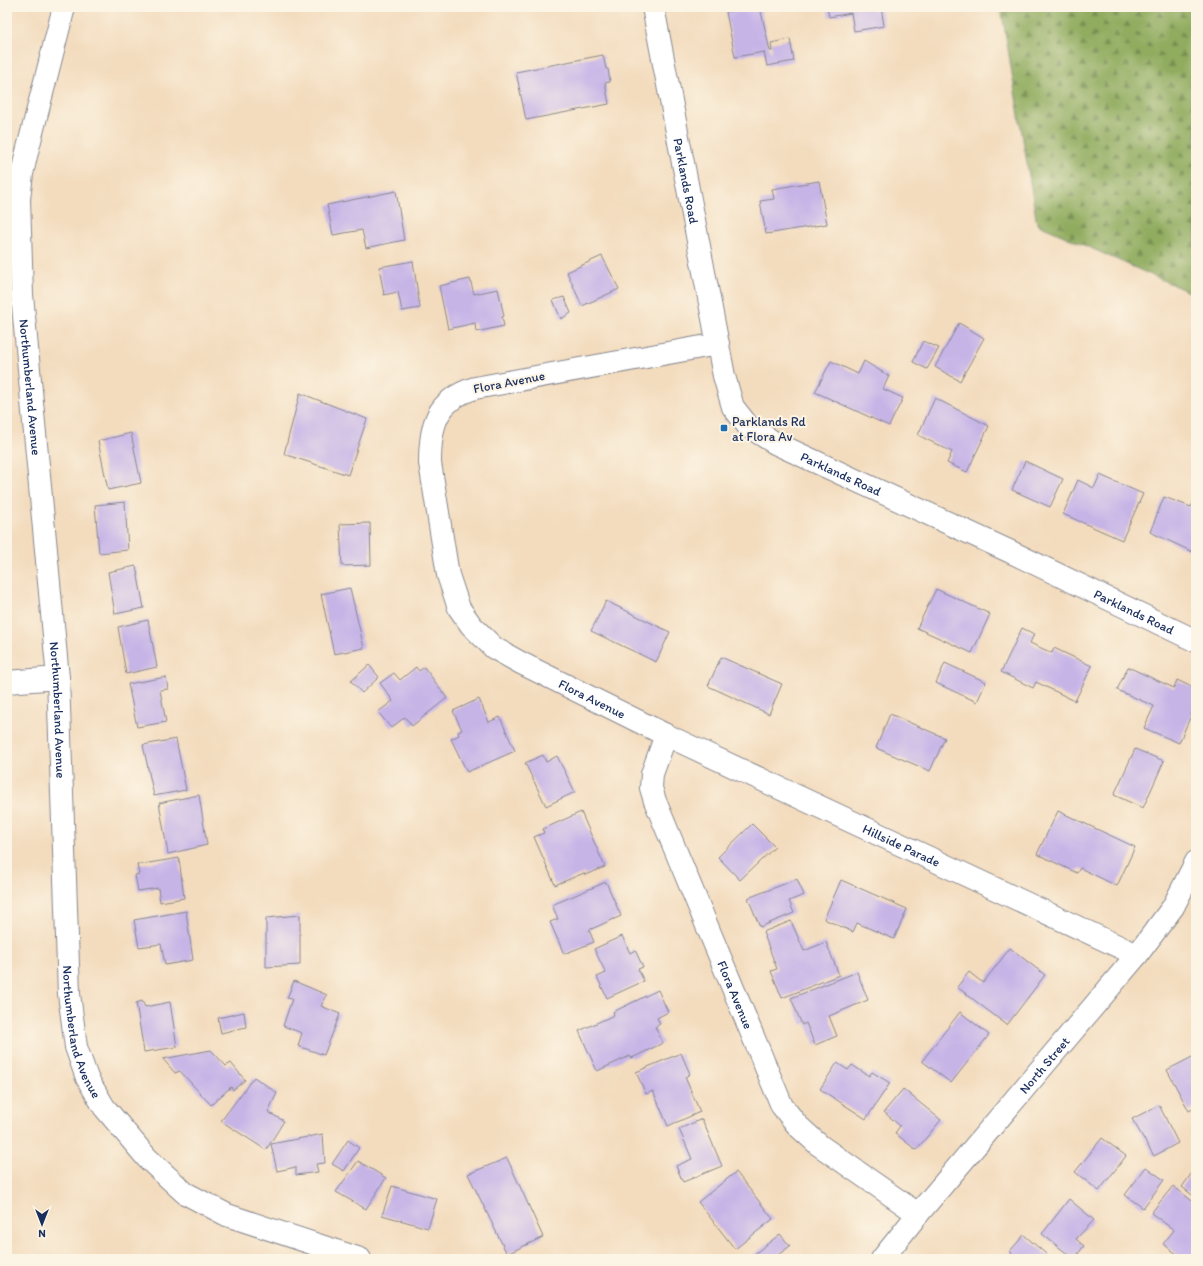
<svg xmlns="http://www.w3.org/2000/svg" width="1203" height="1266" viewBox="0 0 1203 1266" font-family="Itim,sans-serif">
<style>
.forest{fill:url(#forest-firs);stroke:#566e5e}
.building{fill:#c6b4e7}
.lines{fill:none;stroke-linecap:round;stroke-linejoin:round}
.street-casing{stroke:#87868e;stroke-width:24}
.street{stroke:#fff;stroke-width:22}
.poi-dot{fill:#1f6fb2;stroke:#fcf5e5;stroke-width:1.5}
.labels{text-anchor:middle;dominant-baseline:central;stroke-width:4;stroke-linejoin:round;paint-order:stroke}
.street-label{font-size:13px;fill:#1b2f5e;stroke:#fcf5e5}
.poi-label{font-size:13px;fill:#1b2f5e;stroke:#fcf5e5;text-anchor:start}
</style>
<defs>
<pattern id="forest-firs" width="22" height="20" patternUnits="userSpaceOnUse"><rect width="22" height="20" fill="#90ac5e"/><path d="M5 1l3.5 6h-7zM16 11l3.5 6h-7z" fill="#758c51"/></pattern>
</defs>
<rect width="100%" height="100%" fill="#fcf5e5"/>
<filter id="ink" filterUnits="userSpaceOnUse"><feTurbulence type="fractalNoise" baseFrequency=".025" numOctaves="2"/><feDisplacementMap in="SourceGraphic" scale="8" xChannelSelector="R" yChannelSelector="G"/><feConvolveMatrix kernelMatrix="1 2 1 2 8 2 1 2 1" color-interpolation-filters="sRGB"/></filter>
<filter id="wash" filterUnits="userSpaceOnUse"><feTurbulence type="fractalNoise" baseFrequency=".012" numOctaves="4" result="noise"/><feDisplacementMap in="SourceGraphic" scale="16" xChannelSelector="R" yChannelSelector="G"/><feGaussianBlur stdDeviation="0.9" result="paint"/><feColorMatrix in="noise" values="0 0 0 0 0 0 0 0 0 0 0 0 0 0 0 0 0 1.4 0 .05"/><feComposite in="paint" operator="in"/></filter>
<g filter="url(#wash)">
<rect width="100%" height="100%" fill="#f3dcbe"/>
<path class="forest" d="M1001 7H1196V295L1037 224Z"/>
<g id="blocks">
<g class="building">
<path d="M752 7H760L770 51H772L771 43 790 39 794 61 767 66 764 52 735 57 726 12Z"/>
<path d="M827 7H881L884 26 854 31 851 13 829 17Z"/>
<path d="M603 55 606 69H608L610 82 605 83 609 104 526 120 516 72Z"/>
<path d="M819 181 827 224 766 234 760 201 774 199 772 189Z"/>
<path d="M396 191 404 240 366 248 362 230 333 235 327 205Z"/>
<path d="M602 256 619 289 582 306 567 272Z"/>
<path d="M413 261 420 308 402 311 398 292 384 295 379 267Z"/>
<path d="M470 279 474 294 498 289 504 316 502 317 504 326 476 332 475 323 448 329 439 286Z"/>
<path d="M564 297 571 313 561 319 553 300Z"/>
<path d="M959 323 984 338 960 381 935 367Z"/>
<path d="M923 341 939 348 927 369 913 362Z"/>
<path d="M831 361 858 374 864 361 889 376 883 389 903 398 889 426 815 392Z"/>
<path d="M300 393 367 419 348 475 284 454Z"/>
<path d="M935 398 989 426 967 472 947 463 952 452 918 435Z"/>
<path d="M131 433 141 483 108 490 98 441Z"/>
<path d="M1025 461 1063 479 1050 507 1012 490Z"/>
<path d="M1100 475 1143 494 1122 540 1063 514 1078 480 1094 488Z"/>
<path d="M1164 497 1191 507 1194 501 1196 502 1195 553 1150 532Z"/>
<path d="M125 502 128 550 99 553 95 505Z"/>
<path d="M370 523 371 565 342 566 340 524Z"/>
<path d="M136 566 144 608 115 614 108 572Z"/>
<path d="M350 588 364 648 334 654 321 594Z"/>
<path d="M936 589 990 614 972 653 917 628Z"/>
<path d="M606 601 670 632 656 662 591 631Z"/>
<path d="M148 620 157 667 126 674 118 627Z"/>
<path d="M1022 628 1034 634 1030 643 1052 653 1054 648 1092 666 1075 701 1036 682 1033 688 1001 672Z"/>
<path d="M721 657 782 684 769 714 708 686Z"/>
<path d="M945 663 986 682 977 702 936 683Z"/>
<path d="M369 665 379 677 362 693 351 681Z"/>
<path d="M416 667 419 671 424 667 447 698 412 726 405 717 391 728 378 712 393 701 380 683 394 673 400 680Z"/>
<path d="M1128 667 1174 688 1177 680 1196 689V704L1179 743 1144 728 1154 706 1117 690Z"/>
<path d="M166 677 168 689 160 690 166 722 137 727 128 684Z"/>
<path d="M479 699 489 722 500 717 515 751 467 772 451 739 459 735 458 732 462 730 453 711Z"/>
<path d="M890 714 945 738 930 771 876 748Z"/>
<path d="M176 739 186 790 154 796 143 745Z"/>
<path d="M1135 749 1164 761 1143 808 1114 795Z"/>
<path d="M543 755 546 762 557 756 575 792 546 806 525 763Z"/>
<path d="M199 795 207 845 168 854 159 803Z"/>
<path d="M1058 811 1135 847 1117 886 1080 868 1077 873 1037 854Z"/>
<path d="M581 812 605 867 585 875 584 873 555 885 534 837 544 833 543 829Z"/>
<path d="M752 824 775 847 740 880 718 857Z"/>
<path d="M179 858 184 898 160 902 158 888 138 891 135 875 139 874 137 865Z"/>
<path d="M797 879 804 895 789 901 794 913 760 927 748 898Z"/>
<path d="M841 880 907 909 894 939 857 923 853 932 824 919Z"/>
<path d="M606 882 621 916 589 930 594 942 564 954 550 922 558 919 552 905Z"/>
<path d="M186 911 193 960 165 965 161 944 139 947 134 920Z"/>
<path d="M300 915V965L266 967V918Z"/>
<path d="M791 921 804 951 826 942 839 975 782 998 771 971 777 969 763 932Z"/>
<path d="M622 936 630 953 635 950 643 967 638 969 644 981 607 998 597 977 606 973 594 949Z"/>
<path d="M1010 948 1045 975 1007 1025 957 987 969 972 983 983Z"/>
<path d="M857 972 868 1000 829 1016 837 1036 815 1045 806 1023 802 1025 791 998Z"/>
<path d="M294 981 327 995 321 1006 340 1014 324 1055 298 1046 302 1033 283 1026 292 999 287 998Z"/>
<path d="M658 990 668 1012 657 1018 660 1024 655 1027 663 1043 632 1058 630 1056 597 1071 579 1031 614 1015 613 1012Z"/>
<path d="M142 1001 145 1007 170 1002 177 1047 144 1052 136 1003Z"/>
<path d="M244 1012 246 1027 221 1033 218 1018Z"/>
<path d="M960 1012 989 1035 951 1083 922 1061Z"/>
<path d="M211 1050 226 1066 231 1063 245 1080 233 1090 231 1087 211 1105 180 1071 175 1073 163 1059Z"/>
<path d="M681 1053 690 1074 685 1077 700 1112 668 1126 653 1091 646 1094 636 1072Z"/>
<path d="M1196 1055V1107L1189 1111 1167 1070Z"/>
<path d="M837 1063 848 1070 852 1065 869 1076 872 1072 890 1083 866 1119 820 1089Z"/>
<path d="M254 1077 277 1093 268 1112 284 1121 266 1150 221 1121Z"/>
<path d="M903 1089 941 1120 916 1150 895 1133 900 1126 884 1112Z"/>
<path d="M1159 1105 1178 1143 1154 1156 1132 1119Z"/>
<path d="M702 1119 722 1166 683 1182 676 1166 692 1159 679 1129Z"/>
<path d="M323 1134 325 1163 316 1164 318 1172 296 1175V1167L277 1171 271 1144Z"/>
<path d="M1102 1138 1126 1156 1099 1191 1075 1172Z"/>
<path d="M348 1140 359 1148 344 1171 332 1164Z"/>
<path d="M507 1158 543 1237 507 1254 468 1174Z"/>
<path d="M358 1161 386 1178 366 1209 336 1192Z"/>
<path d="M1146 1167 1164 1180 1143 1208 1125 1195Z"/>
<path d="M1196 1167V1198L1182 1187Z"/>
<path d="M736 1172 773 1219 735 1249 698 1202Z"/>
<path d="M392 1186 437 1199 428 1228 382 1215Z"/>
<path d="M1173 1186 1196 1204V1259H1184L1163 1244 1174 1230 1151 1213Z"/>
<path d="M1069 1199 1094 1220 1076 1239 1084 1246 1074 1259 1042 1234Z"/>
<path d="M780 1234 790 1246 778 1255 782 1259H748Z"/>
<path d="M1024 1235 1052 1259H1007L1012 1253 1010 1251Z"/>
</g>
</g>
</g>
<g filter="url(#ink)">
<use href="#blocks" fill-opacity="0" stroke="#87868e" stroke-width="1"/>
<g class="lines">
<g class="street-casing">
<g id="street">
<path id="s1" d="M64 7 26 156 22 174 19 199 22 295 58 678 69 994 76 1047 87 1078 104 1107 147 1158 185 1193 227 1215 360 1259"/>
<path id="s2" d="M653 7 724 376 733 407 748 426 775 443 1011 552 1196 641"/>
<path id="s3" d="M718 344 475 388C436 400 430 425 430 463L448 575 459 608 471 625 494 648 521 663 666 735 652 774 651 788 655 801 782 1106 798 1126 819 1145 918 1214"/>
<path d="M7 682 58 678"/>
<path id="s4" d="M666 735 1137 955"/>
<path id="s5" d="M882 1259 918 1214 1137 955 1173 907 1196 862"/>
</g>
</g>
<use href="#street" class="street"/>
</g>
</g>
<rect class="poi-dot" x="720" y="424" width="8" height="8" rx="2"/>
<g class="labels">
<g class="street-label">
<text stroke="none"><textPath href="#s2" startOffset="177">Parklands Road</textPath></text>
<text transform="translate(509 382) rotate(-11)">Flora Avenue</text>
<text stroke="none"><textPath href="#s1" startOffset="386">Northumberland Avenue</textPath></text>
<text stroke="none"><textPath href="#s2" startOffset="537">Parklands Road</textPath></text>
<text stroke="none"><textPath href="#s2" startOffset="861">Parklands Road</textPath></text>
<text stroke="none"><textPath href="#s3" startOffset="655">Flora Avenue</textPath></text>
<text stroke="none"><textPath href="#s1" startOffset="710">Northumberland Avenue</textPath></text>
<text stroke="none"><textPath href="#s4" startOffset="260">Hillside Parade</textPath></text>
<text stroke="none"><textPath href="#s3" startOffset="1016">Flora Avenue</textPath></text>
<text stroke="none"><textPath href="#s1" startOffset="1034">Northumberland Avenue</textPath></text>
<text stroke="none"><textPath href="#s5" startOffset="253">North Street</textPath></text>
</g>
<g class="poi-label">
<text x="732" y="421">Parklands Rd<tspan x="732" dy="15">at Flora Av</tspan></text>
</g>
</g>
<rect width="1203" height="1266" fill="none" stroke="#fcf5e5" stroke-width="24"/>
<g transform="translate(42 1224) rotate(180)" stroke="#fcf5e5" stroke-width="3" paint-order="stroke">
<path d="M0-3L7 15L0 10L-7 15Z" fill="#1b2f5e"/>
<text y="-6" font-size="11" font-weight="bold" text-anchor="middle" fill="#1b2f5e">N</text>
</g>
</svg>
